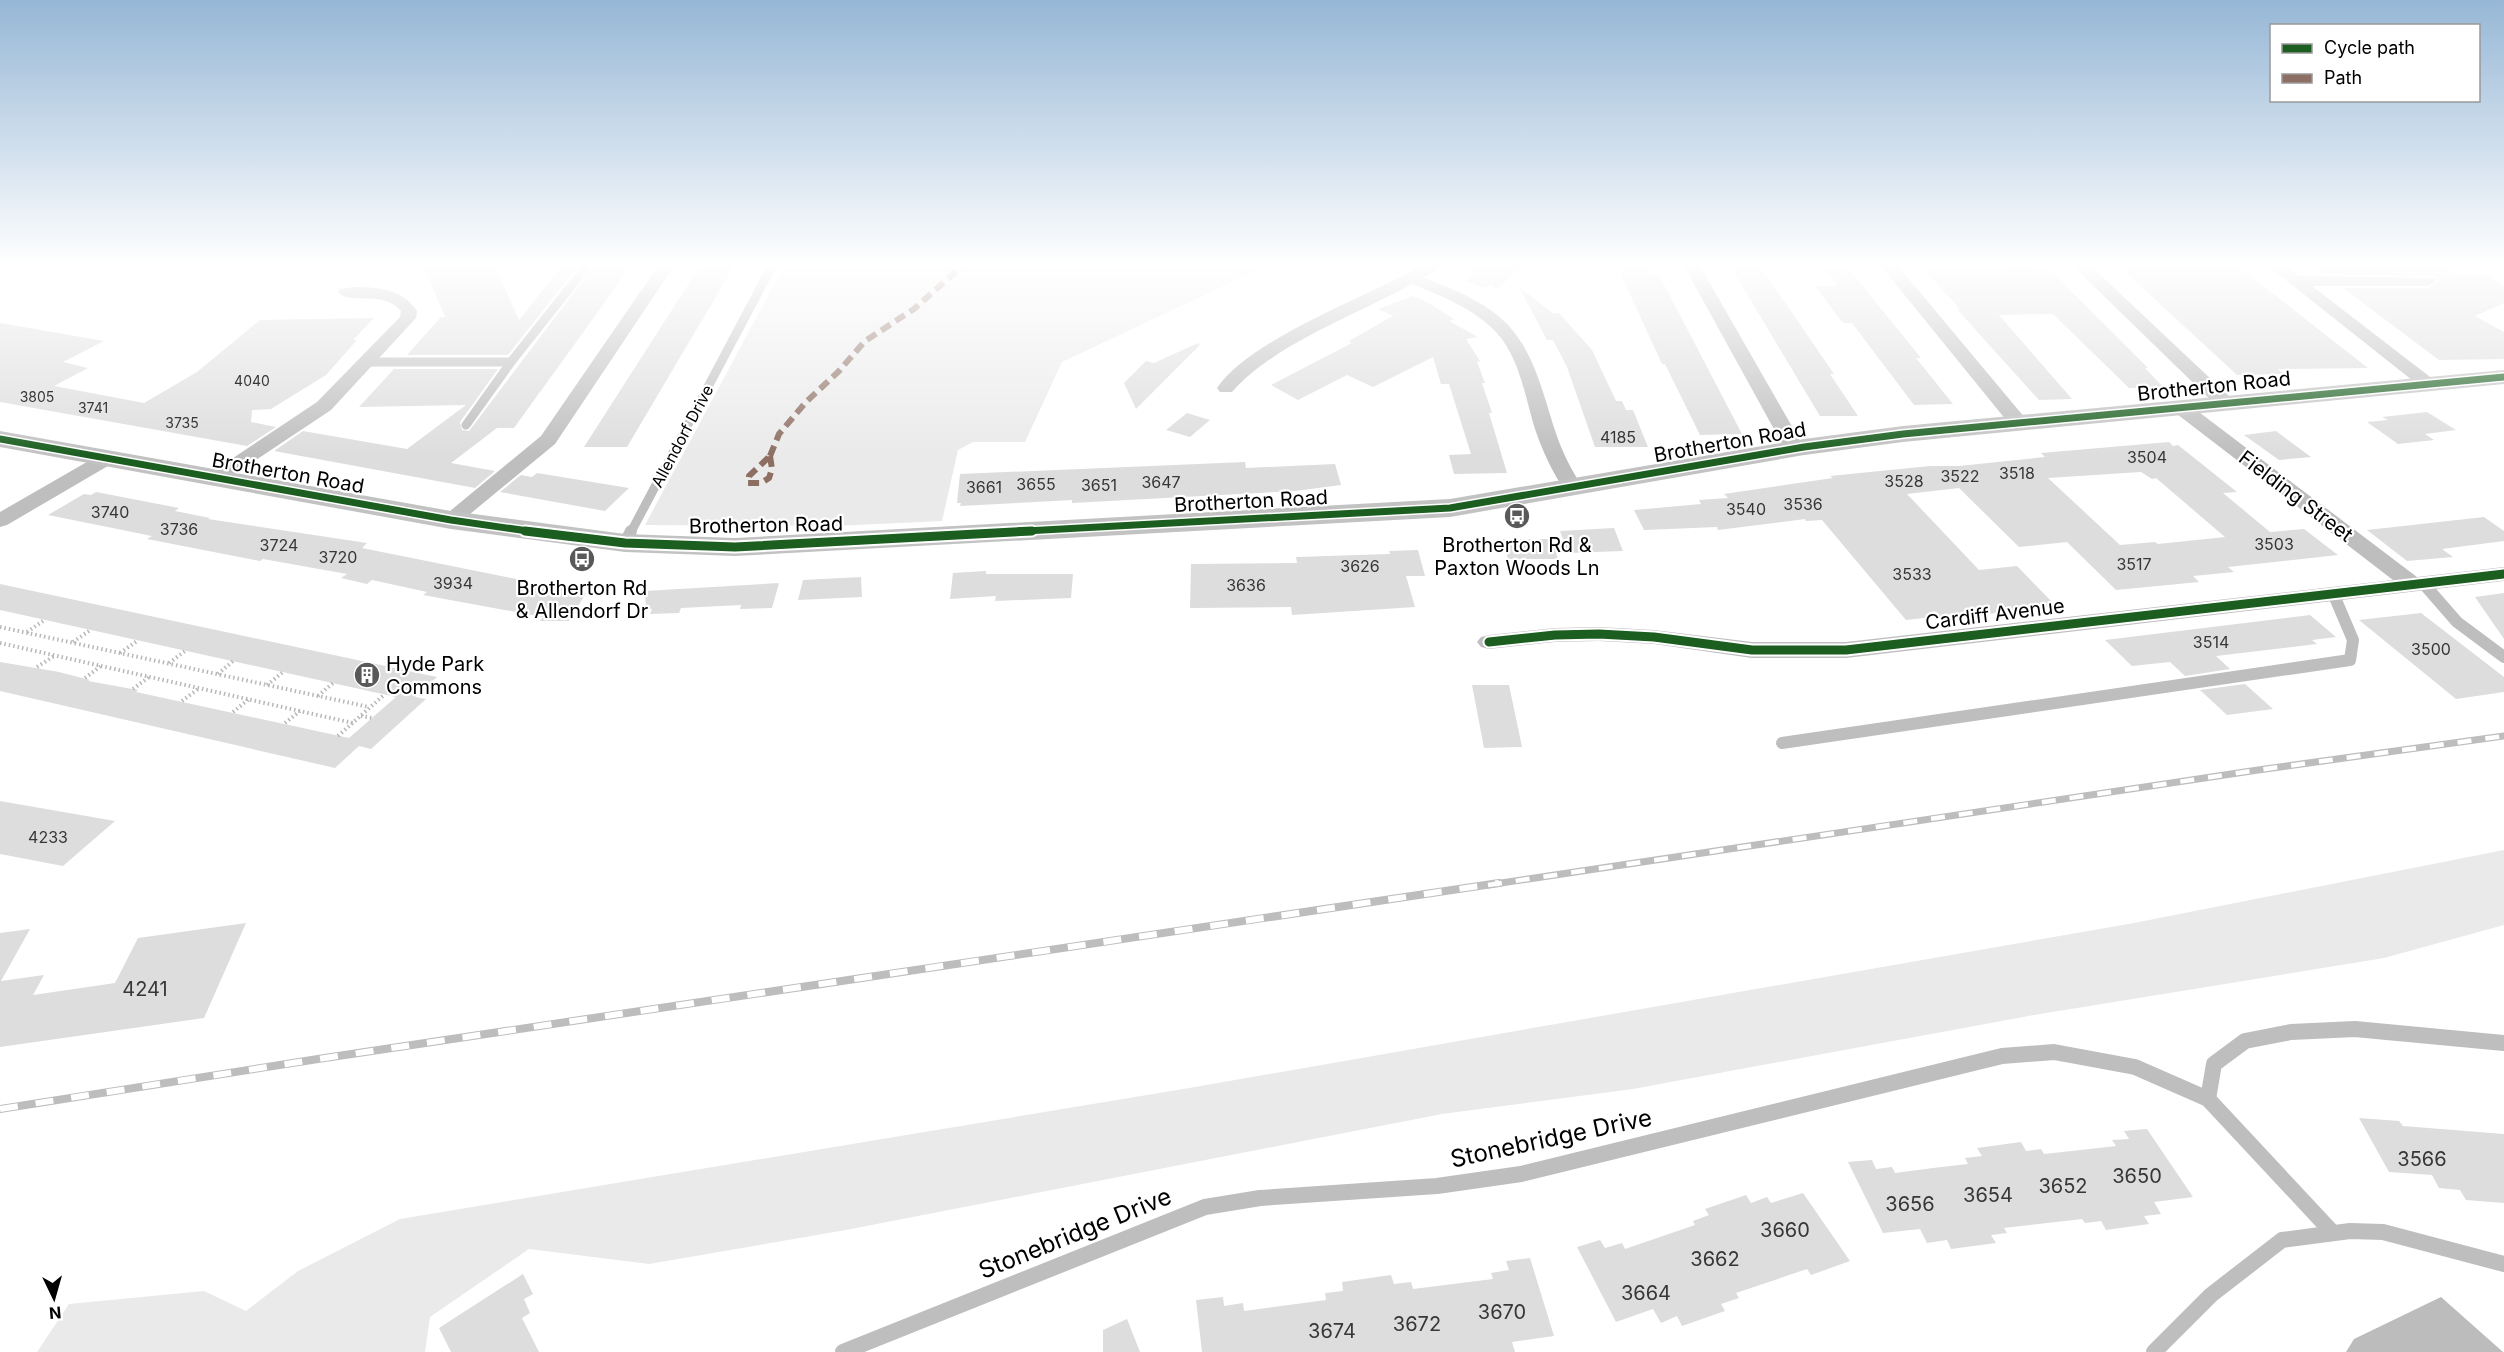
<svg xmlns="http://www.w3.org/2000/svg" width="2504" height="1352" viewBox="0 0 2504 1352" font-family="Inter,sans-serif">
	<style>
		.green { fill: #eaeaea }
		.water { fill: #bcbcbc }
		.building { fill: #ddd; fill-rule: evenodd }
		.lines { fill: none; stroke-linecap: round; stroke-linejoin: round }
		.path { stroke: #b8b8b8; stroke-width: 4; stroke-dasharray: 1.5 3; stroke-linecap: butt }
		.lane-far2 { stroke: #bebebe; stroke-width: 9 }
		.lane-far1 { stroke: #bebebe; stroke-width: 12 }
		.lane { stroke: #bebebe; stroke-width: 16 }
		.street { fill: #bebebe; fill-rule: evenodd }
		.secondary { fill: #c2c2c2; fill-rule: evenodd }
		.rail-far1-casing { stroke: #bdbdbd; stroke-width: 7 }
		.rail-casing { stroke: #bdbdbd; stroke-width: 8 }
		.rail-far1 { stroke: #fff; stroke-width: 4.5; stroke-dasharray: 14; stroke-linecap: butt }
		.rail { stroke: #fff; stroke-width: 6; stroke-dasharray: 18; stroke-linecap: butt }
		.quiet { stroke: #8d6e63; stroke-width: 6; stroke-dasharray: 11 6; stroke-linecap: butt }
		.cycleway-far1-casing { stroke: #fff; stroke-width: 10 }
		.cycleway-casing { stroke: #fff; stroke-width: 13 }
		.cycleway-far1 { stroke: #1b5e20; stroke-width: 7 }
		.cycleway { stroke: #1b5e20; stroke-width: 9 }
		.labels { text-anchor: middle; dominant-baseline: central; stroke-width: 4.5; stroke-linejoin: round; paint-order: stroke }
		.far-number-label { font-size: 14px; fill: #373737 }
		.far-street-label { font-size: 16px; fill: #000; stroke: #fff }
		.number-label { font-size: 16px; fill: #373737 }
		.street-label { font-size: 20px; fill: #000; stroke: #fff }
		.poi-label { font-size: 20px; fill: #000; stroke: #fff }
		.near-number-label { font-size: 20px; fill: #373737 }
		.near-street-label { font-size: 24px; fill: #000; stroke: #fff }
	</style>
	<rect width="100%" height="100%" fill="#fff"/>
	<g class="green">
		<polygon points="784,266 1266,266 1062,362 1025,442 973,442 958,450 942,521 835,526 645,525"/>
		<polygon points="2504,850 2504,925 2384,958 2034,1015 1633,1089 1442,1114 846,1230 649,1264 529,1249 430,1317 425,1352 37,1352 69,1304 204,1291 246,1311 298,1271 400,1219 1195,1087 2134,923"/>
	</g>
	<polygon class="water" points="2441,1297 2503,1352 2346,1352 2354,1339"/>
	<g class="building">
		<polygon points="424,266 495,266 519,320 562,266 578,266 508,355 407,355 441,317 445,317"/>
		<polygon points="594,266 631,266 514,428 497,428 451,463 495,471 475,488 274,451 303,431 407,449 466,405 359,407 394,369 498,369 460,422 462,430 469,431"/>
		<polygon points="700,266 734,266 627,447 584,447"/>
		<polygon points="1463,266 1523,266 1497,289 1491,285 1486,288 1465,281 1474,274"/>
		<polygon points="1617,266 1646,266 1651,276 1659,275 1742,434 1700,435 1665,364 1662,364"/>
		<polygon points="1730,266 1760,266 1834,374 1830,374 1858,416 1820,416"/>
		<polygon points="2012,266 2048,268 2148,368 2145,368 2164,388 2129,388 2053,314 1999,315 2072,399 2039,400 1981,336 1957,309 1960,309 1927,273 1932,273 1928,269 2014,268"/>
		<polygon points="2314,266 2452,266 2455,275 2488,275 2504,286 2504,303 2475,316 2504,332 2504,359 2439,360 2343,288 2428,288 2438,281 2434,276 2324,274"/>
		<polygon points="2120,267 2239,267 2368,368 2278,369 2284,374 2237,375"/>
		<polygon points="1825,269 1849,269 1921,358 1916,358 1953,404 1914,405 1852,323 1843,323 1815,286 1838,286"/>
		<polygon points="1519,287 1554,314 1559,313 1592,350 1616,401 1622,401 1626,410 1633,410 1648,447 1595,447 1567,367 1553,340 1547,340"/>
		<polygon points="1413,296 1429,303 1454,319 1449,321 1478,337 1466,339 1480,361 1477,362 1485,383 1482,383 1492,413 1489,413 1507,473 1454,474 1449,455 1471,454 1449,384 1441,384 1433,357 1373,387 1347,375 1298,400 1271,385 1352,343 1349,341 1393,316 1378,309"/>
		<polygon points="374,318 353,340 357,340 326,375 271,409 252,410 251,422 276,427 247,446 0,402 0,323 104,341 63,362 88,368 54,386 144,403 197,372 260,320"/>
		<polygon points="1198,343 1200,345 1136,409 1124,383 1146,361 1154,363"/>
		<polygon points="2427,412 2456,430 2425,434 2434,440 2398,444 2367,422 2388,420 2382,417"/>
		<polygon points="1187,413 1210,420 1190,437 1166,430"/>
		<polygon points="2276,431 2311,457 2279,460 2244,435"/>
		<path d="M2169,442L2173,446L2178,445L2237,492L2223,493L2270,532L2304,529L2338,555L2228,567L2234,572L2193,576L2199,582L2116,590L2067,542L2019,547L1959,488L1907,494L1979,570L2017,566L2056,606L1944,619L1942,616L1906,620L1822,520L1806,521L1805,519L1718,530L1717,527L1644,530L1634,510L1701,504L1699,500L1728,498L1724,494L1833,478L1830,476L1930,466H1959L2045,457L2041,453ZM2141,472L2152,479L2156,478L2225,537L2158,544L2155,542L2120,545L2048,478Z"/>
		<polygon points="1245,462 1246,468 1335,464 1341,485 1295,491 1072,503 1072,500 960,506 961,503 957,503 960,474"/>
		<polygon points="537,473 629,488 605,511 500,492 521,475 532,477"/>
		<polygon points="96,492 179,508 175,511 210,518 208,519 367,543 362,548 586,593 569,621 540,621 543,617 423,595 427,592 372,580 367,584 341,578 347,574 263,559 260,561 147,539 152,536 48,515 84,494 91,495"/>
		<polygon points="2484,517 2504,531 2504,541 2442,549 2453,557 2407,561 2367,530"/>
		<polygon points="1614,528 1623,551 1568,553 1560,531"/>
		<polygon points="1503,539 1552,539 1558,559 1508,559"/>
		<polygon points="1418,550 1425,576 1406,576 1415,607 1292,615 1291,607 1190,608 1191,564 1297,563 1296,557 1390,554 1389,551"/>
		<polygon points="986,571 986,574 1073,574 1071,598 995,601 996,596 950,599 953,573"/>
		<polygon points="861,577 862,597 798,600 803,580"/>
		<polygon points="779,583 772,608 740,609 741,605 681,608 679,613 650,614 652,609 646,609 645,591"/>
		<polygon points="0,584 437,677 415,697 426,699 371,749 359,746 335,768 0,691 0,662 59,672 90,680 88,681 138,690 136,692 349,738 396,697 0,610"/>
		<polygon points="2504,593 2504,639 2475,597"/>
		<polygon points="2421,613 2504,677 2504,692 2456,699 2359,620"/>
		<polygon points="2310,615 2336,637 2312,640 2317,644 2216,656 2230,669 2185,676 2170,662 2132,666 2105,640"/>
		<polygon points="2245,684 2273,709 2227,715 2200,690"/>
		<polygon points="1472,685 1509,685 1522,747 1484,748"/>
		<polygon points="0,801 115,821 63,866 0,854"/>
		<polygon points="246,923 204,1018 0,1047 0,933 30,929 1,981 44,975 33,995 115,983 138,938"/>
		<polygon points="2359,1118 2399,1121 2403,1126 2504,1134 2504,1203 2466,1200 2460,1190 2439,1188 2432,1175 2389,1172"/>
		<polygon points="2147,1129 2193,1197 2154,1202 2161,1214 2144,1216 2149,1224 2106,1230 2101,1221 2085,1223 2082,1219 2004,1228 2007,1233 1991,1235 1996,1243 1951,1249 1947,1240 1927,1243 1920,1229 1883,1233 1848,1162 1872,1160 1876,1169 1892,1167 1895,1173 1933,1168 1968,1164 1965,1158 1982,1156 1977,1148 2021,1142 2026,1151 2041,1149 2044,1154 2081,1150 2116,1146 2112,1140 2129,1139 2124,1131"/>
		<polygon points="1803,1193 1850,1261 1811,1275 1807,1269 1736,1293 1739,1298 1721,1304 1725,1311 1682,1326 1677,1316 1661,1323 1653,1309 1616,1322 1577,1247 1600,1240 1605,1248 1622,1243 1625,1249 1695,1225 1693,1221 1709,1215 1705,1209 1746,1195 1751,1203 1767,1197 1771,1203"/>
		<polygon points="1530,1258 1554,1336 1512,1342 1515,1352 1202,1352 1196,1300 1223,1297 1224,1306 1243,1303 1244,1311 1326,1300 1325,1293 1343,1291 1342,1282 1391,1275 1394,1284 1411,1282 1413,1289 1493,1279 1491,1273 1509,1270 1506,1261"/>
		<polygon points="523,1274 533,1294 524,1299 530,1313 522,1318 539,1352 451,1352 439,1328"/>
		<polygon points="1127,1319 1140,1352 1103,1352 1103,1330"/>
	</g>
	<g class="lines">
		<g class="path">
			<polyline points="0,627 369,707"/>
			<polyline points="27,632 43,621"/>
			<polyline points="73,642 89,631"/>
			<polyline points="0,643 353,723"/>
			<polyline points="120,653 137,641"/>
			<polyline points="169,663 185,651"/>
			<polyline points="37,667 54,656"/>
			<polyline points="218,674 233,661"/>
			<polyline points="85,678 101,666"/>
			<polyline points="267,685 283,672"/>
			<polyline points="133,689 149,677"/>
			<polyline points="318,696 333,683"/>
			<polyline points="182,701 198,689"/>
			<polyline points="233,712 249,699"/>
			<polyline points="361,716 372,718"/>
			<polyline points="285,723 300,711"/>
			<polyline points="338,736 385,694"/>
		</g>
		<g class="lane-far2">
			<polyline points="368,362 511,362"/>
			<polyline points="466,425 511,362 587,266"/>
			<polyline points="631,532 772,266"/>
		</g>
		<g class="lane-far1">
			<polyline points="625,543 631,531"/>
			<polyline points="2423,583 2457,622 2504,657"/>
			<polyline points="1782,743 2350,660 2353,640 2333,593"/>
		</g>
		<g class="lane">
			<polyline points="2208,1099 2214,1064 2245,1041 2291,1032 2355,1029 2504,1043"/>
			<polyline points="843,1352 1205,1207 1260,1198 1437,1186 1521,1174 2002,1056 2054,1052 2135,1067 2208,1099 2333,1233"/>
			<polyline points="2154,1352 2211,1295 2282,1240 2350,1231 2383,1232 2504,1264"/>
		</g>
		<g class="street">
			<polygon points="658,266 674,266 555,444 458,524 451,526 444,524 441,520 444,516 541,436"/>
			<path d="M1421,266H1441L1424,278C1454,289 1486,302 1508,325C1537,356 1544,400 1558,439C1564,456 1573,472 1583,488L1580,492H1566C1552,472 1542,450 1534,426C1525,395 1519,357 1496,332C1474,309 1442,296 1412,284C1356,315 1274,344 1232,392H1220L1217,388C1250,339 1367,297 1421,266Z"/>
			<polygon points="1684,266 1700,266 1805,449 1802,453 1788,453 1785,449"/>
			<polygon points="1881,266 1898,266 2025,418 2027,422 2025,426 2011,426"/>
			<polygon points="2073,266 2091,266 2231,398 2233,402 2231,406 2217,406"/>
			<polygon points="2268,266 2286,266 2299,276 2434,278 2436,281 2428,286 2312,286 2434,380 2437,384 2434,388 2422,388"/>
			<path d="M354,287C379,287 402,289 417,311L416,318L331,410L223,482H209L206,478L209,474L317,402L400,317L401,311C383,289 350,306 338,292L340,289Z"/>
			<polygon points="2180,401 2187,403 2417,577 2504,567 2504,581 1846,658 1752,658 1654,644 1599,641 1555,642 1489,649 1481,647 1477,642 1481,637 1489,635 1555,628 1599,627 1654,630 1752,642 1846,642 2393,580 2173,411 2171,407 2173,403"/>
			<polygon points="106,453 113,455 116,459 113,463 7,525 0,527 0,512 99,455"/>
		</g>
		<polygon class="secondary" points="2504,370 2504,384 1903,442 1804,455 1450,517 735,556 625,552 451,529 0,447 0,431 451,511 625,534 735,538 1450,499 1804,439 1903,426"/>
		<g class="rail-far1-casing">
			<polyline id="rail-far1" points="1488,885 2258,770 2504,736"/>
		</g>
		<g class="rail-casing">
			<polyline id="rail" points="0,1109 318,1059 1499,883"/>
		</g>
		<use href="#rail-far1" class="rail-far1"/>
		<use href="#rail" class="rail"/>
		<g class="quiet">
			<polygon points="770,456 772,469 769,478 761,483 748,483 749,476"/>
			<polyline points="770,456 779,434 806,402 839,371 865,341 914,309 962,266"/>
		</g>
		<g class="cycleway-far1-casing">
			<g id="cycleway-far1">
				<polyline points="0,439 451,520 535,532"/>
				<polyline points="1005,532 1450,508 1804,447 1903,434 2504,377"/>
			</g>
		</g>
		<g class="cycleway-casing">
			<g id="cycleway">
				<polyline points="525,531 625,543 735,547 1032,531"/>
				<polyline points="1489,642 1555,635 1599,634 1654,637 1752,650 1846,650 2504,574"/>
			</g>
		</g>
		<use href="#cycleway-far1" class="cycleway-far1"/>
		<use href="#cycleway" class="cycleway"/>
	</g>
	<linearGradient id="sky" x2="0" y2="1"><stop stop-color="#96b7d6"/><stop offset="0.58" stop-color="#fff"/><stop offset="1" stop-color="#fff" stop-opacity="0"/></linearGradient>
	<rect width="2504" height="456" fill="url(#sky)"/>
	<defs>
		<g id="bus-disc" transform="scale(1.35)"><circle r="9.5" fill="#595959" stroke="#fff"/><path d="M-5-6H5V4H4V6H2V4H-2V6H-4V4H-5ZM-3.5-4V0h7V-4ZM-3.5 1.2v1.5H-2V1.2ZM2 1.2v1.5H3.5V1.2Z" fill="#fff"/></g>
		<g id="building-disc" transform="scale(1.35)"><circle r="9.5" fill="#595959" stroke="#fff"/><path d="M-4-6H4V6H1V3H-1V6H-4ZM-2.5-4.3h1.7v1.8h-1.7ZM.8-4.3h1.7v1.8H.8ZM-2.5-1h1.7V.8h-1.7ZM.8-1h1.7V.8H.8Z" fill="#fff"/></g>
	</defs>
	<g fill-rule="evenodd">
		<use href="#bus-disc" x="1517" y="516"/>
		<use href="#bus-disc" x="582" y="559"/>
		<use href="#building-disc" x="367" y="675"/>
	</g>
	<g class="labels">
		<g class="far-number-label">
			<text x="252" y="380">4040</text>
			<text x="37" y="396">3805</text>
			<text x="93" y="407">3741</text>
			<text x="182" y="422">3735</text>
		</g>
		<g class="far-street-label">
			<text transform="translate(682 436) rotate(-62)">Allendorf Drive</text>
		</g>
		<g class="number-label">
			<text x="1618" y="437">4185</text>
			<text x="2147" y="457">3504</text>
			<text x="2017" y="473">3518</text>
			<text x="1960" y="476">3522</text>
			<text x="1904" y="481">3528</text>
			<text x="1161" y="482">3647</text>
			<text x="1036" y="484">3655</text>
			<text x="1099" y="485">3651</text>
			<text x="984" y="487">3661</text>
			<text x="1803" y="504">3536</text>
			<text x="1746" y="509">3540</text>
			<text x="110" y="512">3740</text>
			<text x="179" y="529">3736</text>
			<text x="2274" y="544">3503</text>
			<text x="279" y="545">3724</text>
			<text x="338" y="557">3720</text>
			<text x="2134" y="564">3517</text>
			<text x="1360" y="566">3626</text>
			<text x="1912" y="574">3533</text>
			<text x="453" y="583">3934</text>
			<text x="1246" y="585">3636</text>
			<text x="2211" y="642">3514</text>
			<text x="2431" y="649">3500</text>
			<text x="48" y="837">4233</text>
		</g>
		<g class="street-label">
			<text transform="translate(2214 386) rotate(-6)">Brotherton Road</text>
			<text transform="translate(1730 442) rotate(-10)">Brotherton Road</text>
			<text transform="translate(288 473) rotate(10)">Brotherton Road</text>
			<text transform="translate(2296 496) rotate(37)">Fielding Street</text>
			<text transform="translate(1251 501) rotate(-3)">Brotherton Road</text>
			<text transform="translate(766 525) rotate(-1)">Brotherton Road</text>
			<text transform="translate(1995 614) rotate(-7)">Cardiff Avenue</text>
		</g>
		<g class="poi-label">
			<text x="1517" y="545">Brotherton Rd &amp;<tspan x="1517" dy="23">Paxton Woods Ln</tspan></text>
			<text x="582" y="588">Brotherton Rd<tspan x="582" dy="23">&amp; Allendorf Dr</tspan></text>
			<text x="386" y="664" text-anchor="start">Hyde Park<tspan x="386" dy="23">Commons</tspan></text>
		</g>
		<g class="near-number-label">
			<text x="145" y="989">4241</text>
			<text x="2422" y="1159">3566</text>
			<text x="2137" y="1176">3650</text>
			<text x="2063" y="1186">3652</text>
			<text x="1988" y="1195">3654</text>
			<text x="1910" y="1204">3656</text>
			<text x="1785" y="1230">3660</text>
			<text x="1715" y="1259">3662</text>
			<text x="1646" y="1293">3664</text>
			<text x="1502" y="1312">3670</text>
			<text x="1417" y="1324">3672</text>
			<text x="1332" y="1331">3674</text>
		</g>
		<g class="near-street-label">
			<text transform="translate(1551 1138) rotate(-12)">Stonebridge Drive</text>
			<text transform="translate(1075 1233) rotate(-22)">Stonebridge Drive</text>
		</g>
	</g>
	<rect x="2270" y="24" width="210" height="78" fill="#ffffff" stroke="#999999" stroke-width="1.5"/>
	<rect x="2282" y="44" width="30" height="9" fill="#1b5e20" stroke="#999999" stroke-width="1.5"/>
	<text x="2324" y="54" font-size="18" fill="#000000">Cycle path</text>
	<rect x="2282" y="74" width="30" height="9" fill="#8d6e63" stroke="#999999" stroke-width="1.5"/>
	<text x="2324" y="84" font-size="18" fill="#000000">Path</text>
	<g transform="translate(54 1298) rotate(175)" stroke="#ffffff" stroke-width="4.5" paint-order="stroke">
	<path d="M0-4.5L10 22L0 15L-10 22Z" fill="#000000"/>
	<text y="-9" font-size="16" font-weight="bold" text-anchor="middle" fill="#000000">N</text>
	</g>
</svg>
